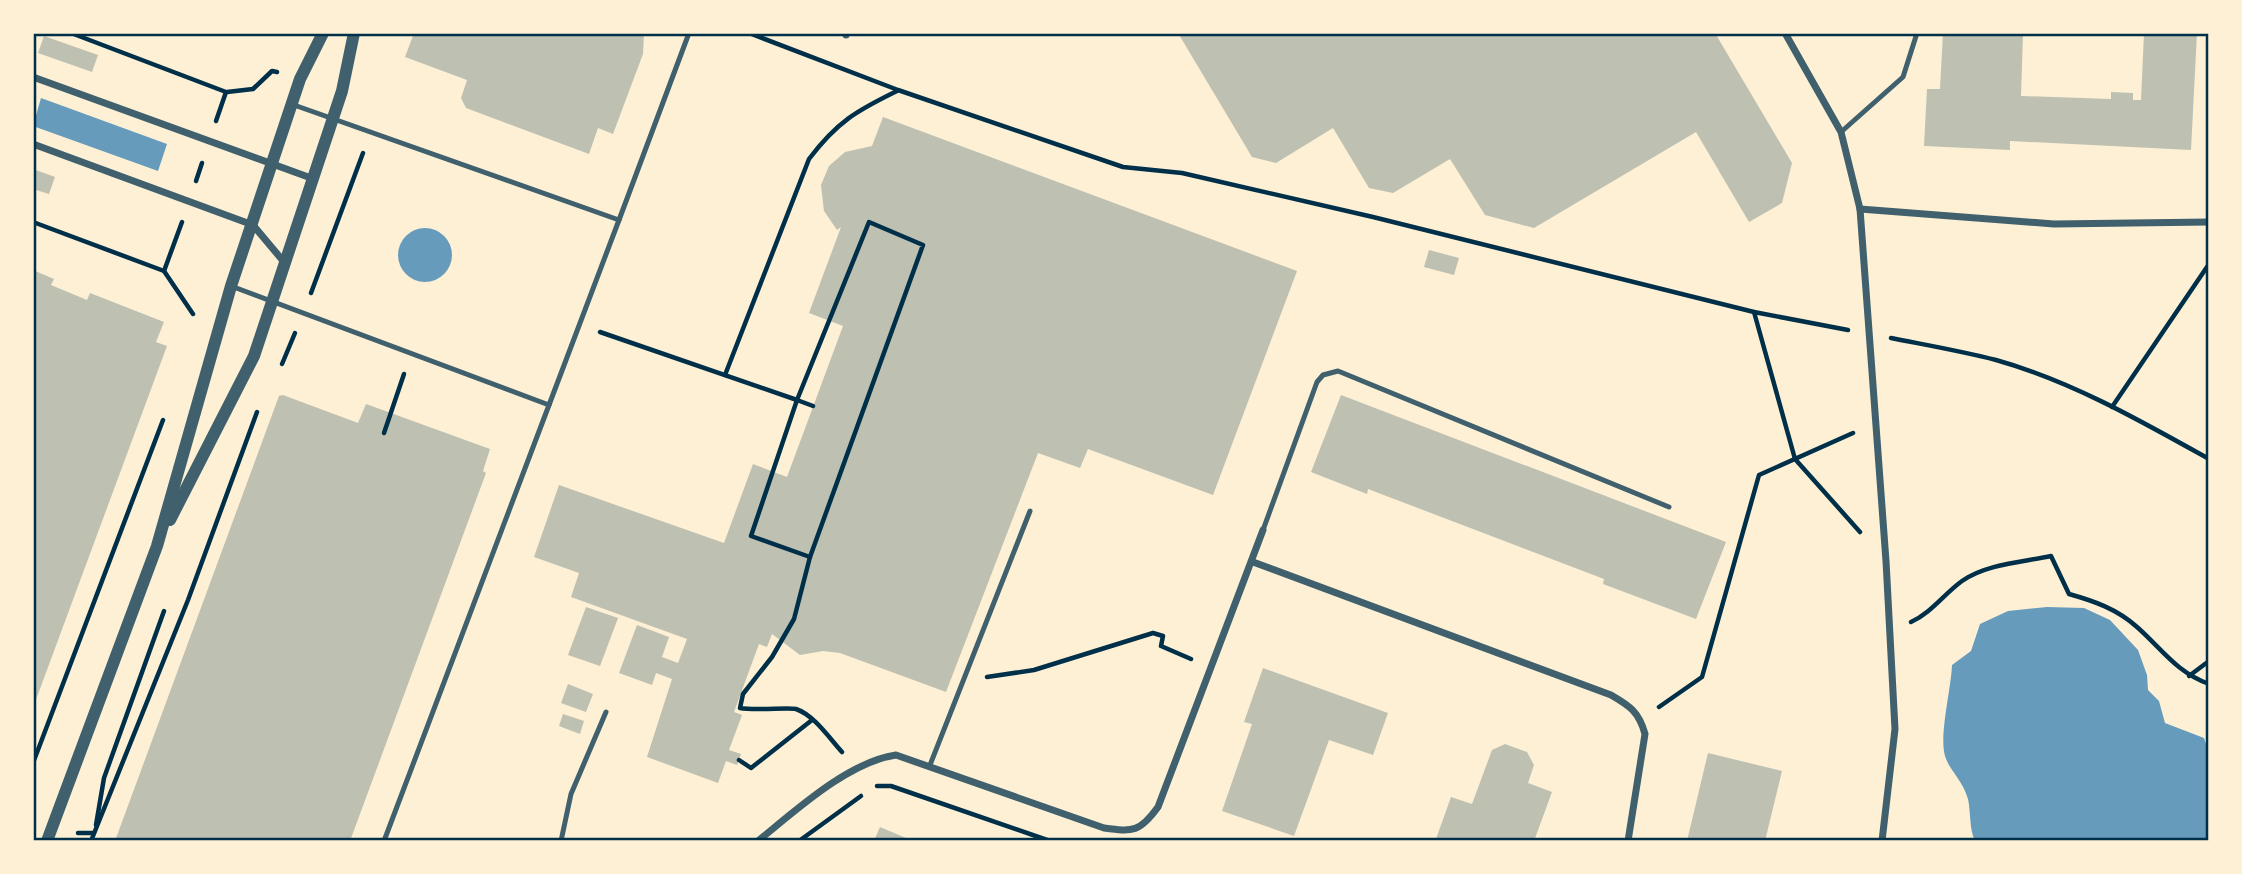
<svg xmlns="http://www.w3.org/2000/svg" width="2242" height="874" viewBox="0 0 2242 874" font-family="Rubik,sans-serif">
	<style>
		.water { fill: #669bbc }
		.building { fill: #bec0b2 }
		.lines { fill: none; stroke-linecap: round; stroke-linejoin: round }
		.path { stroke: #003049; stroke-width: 4.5 }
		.service { stroke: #3f606c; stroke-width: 5 }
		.minor { stroke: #3f606c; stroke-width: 7 }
		.tertiary { stroke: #3f606c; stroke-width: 12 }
		.neatline { fill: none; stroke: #003049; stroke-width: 2.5 }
	</style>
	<rect width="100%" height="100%" fill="#fdf0d5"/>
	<g class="water">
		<polygon points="41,98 167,144 158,171 33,126"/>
		<circle cx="425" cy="255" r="27"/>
		<path d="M2047,607L2084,608L2110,620L2138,650L2147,675L2148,690L2159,701L2165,723L2204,738L2209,753V841H1975C1969,828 1971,813 1968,799C1962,779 1949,770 1945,756C1939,735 1951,690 1952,665L1971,651L1980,624L2008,611Z"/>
	</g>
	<g class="building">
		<polygon points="414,33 644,33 643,54 613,134 598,128 589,154 466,108 461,98 467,80 405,57"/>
		<polygon points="1178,33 1715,33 1792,163 1782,203 1749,222 1696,132 1534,228 1485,215 1450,159 1393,193 1369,188 1333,128 1276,163 1252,157"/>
		<polygon points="1943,33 2023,33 2021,96 2111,99 2111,92 2133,93 2133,100 2141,100 2144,33 2197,33 2191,150 2010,141 2010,150 1924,146 1927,89 1940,89"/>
		<polygon points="44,36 98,55 92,72 38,53"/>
		<polygon points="883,117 1297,271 1213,495 1088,449 1080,468 1038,453 946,692 840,653 823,651 800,655 772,634 767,647 759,644 734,712 742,715 729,750 741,754 739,760 737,765 726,761 718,783 647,757 672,679 656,673 652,685 619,673 637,625 669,637 662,657 678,663 687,639 571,597 579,573 534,557 559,485 724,543 753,464 787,477 843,326 809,313 841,227 837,230 824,211 821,185 829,166 845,152 872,146"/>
		<polygon points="33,169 55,177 49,194 33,189"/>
		<polygon points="1429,250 1459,258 1454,275 1424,267"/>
		<polygon points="33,270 54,279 51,285 87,300 90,293 164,322 156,342 167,346 34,705"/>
		<polygon points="283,395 358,423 366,404 490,449 483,471 486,473 350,841 115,841 279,396"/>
		<polygon points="1341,395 1726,542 1696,619 1603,584 1604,579 1368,489 1367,494 1311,472"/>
		<polygon points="586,607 618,618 600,666 568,655"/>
		<polygon points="1263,668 1388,713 1373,755 1329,740 1294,836 1222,811 1252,724 1244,722"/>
		<polygon points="568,684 593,694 586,712 561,703"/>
		<polygon points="563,714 584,721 580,734 559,726"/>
		<polygon points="1505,744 1527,752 1534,765 1528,783 1552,792 1534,841 1436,839 1451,797 1472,804 1492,750"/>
		<polygon points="1708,753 1782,771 1765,841 1687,841"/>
		<polygon points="880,827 913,841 874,841"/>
	</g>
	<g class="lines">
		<g class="path">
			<polyline points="71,33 226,92 216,121"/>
			<polyline points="749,33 898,90 1123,167 1182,173 1373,217 1754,312 1848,330"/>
			<polyline points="227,92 253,89 272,71 277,72"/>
			<polyline points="196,181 202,163"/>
			<polyline points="33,222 164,271 193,314"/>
			<polyline points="164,271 182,222"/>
			<polyline points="311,293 363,153"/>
			<polyline points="1754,312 1795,459 1860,532"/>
			<path d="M600,332L797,400L869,222L923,245L810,557L794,619L772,657L743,694L740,708C755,711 788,707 796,709C814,715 830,739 842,752"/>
			<path d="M1891,338C1926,345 1961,351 1996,360C2071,381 2141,421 2209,459"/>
			<polyline points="282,364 295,333"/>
			<path d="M725,375L809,159C837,122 856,111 897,91"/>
			<polyline points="2112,407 2209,264"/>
			<polyline points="384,433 404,374"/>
			<polyline points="810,557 751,536 797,400 813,406"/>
			<path d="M1911,622C1931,613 1944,594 1962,581C1986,564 2023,562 2051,556L2069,594C2094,601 2117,609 2137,627C2162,649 2176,672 2209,684"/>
			<polyline points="2189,676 2209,661"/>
			<polyline points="987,677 1034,670 1153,633 1163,636 1161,646 1191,659"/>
			<polyline points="1659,707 1702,677 1759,475 1853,433"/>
			<polyline points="739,760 751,768 812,720"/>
			<polyline points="33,763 163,420"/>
			<polyline points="877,786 891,786 1050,841"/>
			<polyline points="96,825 104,778 164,611"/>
			<polyline points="78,833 94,833"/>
			<polyline points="91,841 188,600 257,412"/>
			<polyline points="799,841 861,796"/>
		</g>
		<g class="service">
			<polyline points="1841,132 1903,77 1917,33"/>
			<polyline points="619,220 689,33"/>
			<polyline points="231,286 549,405 619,220 294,105"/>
			<polyline points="1263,530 1317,382 1323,375 1338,371 1669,507"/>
			<polyline points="930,765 1030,511"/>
			<polyline points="384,841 549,405"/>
			<polyline points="561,841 571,794 606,712"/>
		</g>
		<g class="minor">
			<polyline points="1785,33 1841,132 1860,209 1886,561 1895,729 1882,841"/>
			<polyline points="846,35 846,33"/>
			<polyline points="33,77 311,178"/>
			<polyline points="33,144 253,225 284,262"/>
			<polyline points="1860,209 2054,224 2209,222"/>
			<path d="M1253,562L1611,695C1630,706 1639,712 1645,734L1628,841"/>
			<path d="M758,841C795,811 848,762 896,755L1104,828C1133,832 1140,832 1158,807L1263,530"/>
		</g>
		<g class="tertiary">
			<polyline points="170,520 254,356 342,91 354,33"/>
			<polyline points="47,841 157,546 231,286 300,79 323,33"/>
		</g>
	</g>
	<rect width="2242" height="874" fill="none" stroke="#fdf0d5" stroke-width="70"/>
	<rect x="35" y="35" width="2172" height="804" class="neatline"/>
</svg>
